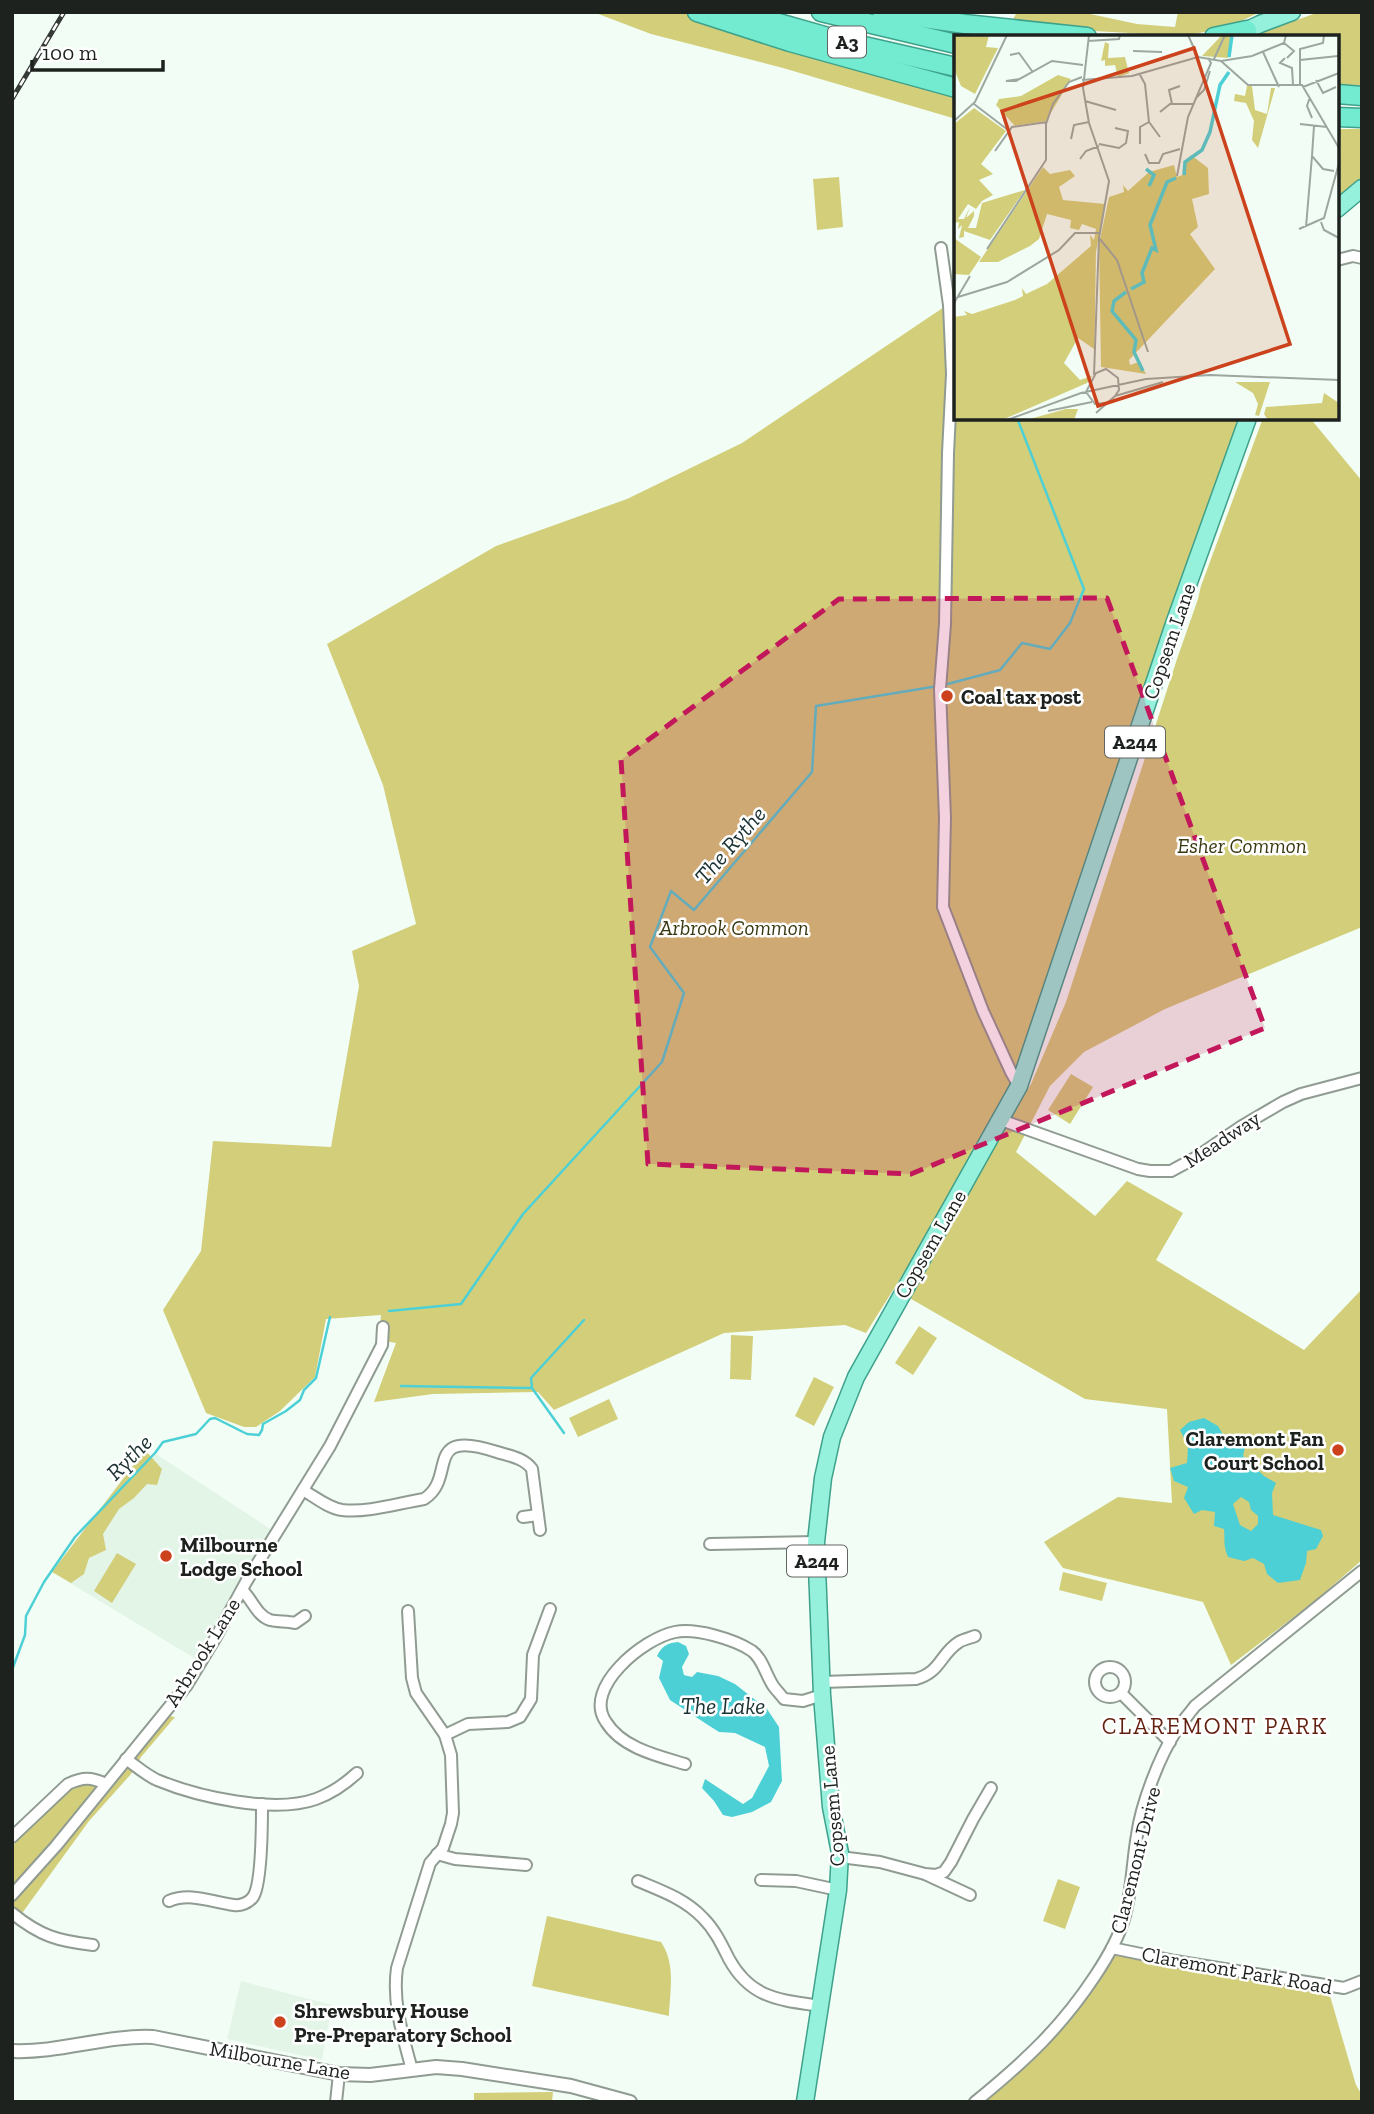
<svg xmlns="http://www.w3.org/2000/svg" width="1374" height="2114" viewBox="0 0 1374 2114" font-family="'Zilla Slab',serif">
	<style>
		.built { fill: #e3f5e7 }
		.green { fill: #d3ce7a }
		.water { fill: #4dd0d5; fill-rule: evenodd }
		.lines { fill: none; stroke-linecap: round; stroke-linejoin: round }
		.stream { stroke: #4dd0d5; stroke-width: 2.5 }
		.minor-casing { stroke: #909b92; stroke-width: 14 }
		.tertiary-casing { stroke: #909b92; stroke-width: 16 }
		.primary-casing { stroke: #3ea18b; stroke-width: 19 }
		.trunk-casing { stroke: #3ea18b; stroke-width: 21 }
		.minor { stroke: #fff; stroke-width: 10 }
		.tertiary { stroke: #fff; stroke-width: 12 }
		.primary { stroke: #95f0dc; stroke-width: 16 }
		.trunk { stroke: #72ebd0; stroke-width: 18 }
		.rail-casing { stroke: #363a37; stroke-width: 5 }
		.rail { stroke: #fff; stroke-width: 2.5; stroke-dasharray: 8; stroke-linecap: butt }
		.marked { fill: #c2185b; fill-opacity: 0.2; stroke: #c2185b; stroke-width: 5; stroke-dasharray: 14 9; stroke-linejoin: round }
		.poi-dot { fill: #cb421c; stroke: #fff; stroke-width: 2.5 }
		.labels { text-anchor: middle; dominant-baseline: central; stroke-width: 5; stroke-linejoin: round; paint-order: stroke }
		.shield { fill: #fff; stroke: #626462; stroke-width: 2 }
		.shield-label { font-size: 19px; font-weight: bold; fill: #1e221f }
		.street-label { font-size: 21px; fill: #1e221f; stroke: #fff }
		.poi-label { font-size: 21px; font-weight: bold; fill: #1e221f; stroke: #fff; text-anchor: start }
		.park-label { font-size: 21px; font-style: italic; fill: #3a3811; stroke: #fff }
		.water-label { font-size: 23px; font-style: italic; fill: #1a3132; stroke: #fff }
		.neighbourhood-label { font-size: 23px; letter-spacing: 2px; fill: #621f0e; stroke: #fff }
		.inset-river { fill: none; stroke: #4dd0d5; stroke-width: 3.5 }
		.inset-road { fill: none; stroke: #9da69f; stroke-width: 2 }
		.view { fill: #cb421c; fill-opacity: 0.15; stroke: #cb421c; stroke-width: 3.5 }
		.inset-edge { fill: none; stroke: #1e221f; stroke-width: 3.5 }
	</style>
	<rect width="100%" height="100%" fill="#f2fef5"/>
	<g class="built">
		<polygon points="156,1454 272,1530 194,1658 60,1577"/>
		<polygon points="241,1981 332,2005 322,2060 227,2039"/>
	</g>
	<g class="green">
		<polygon points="593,12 681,12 750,35 956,93 956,119 783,68 651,34"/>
		<polygon points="1017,12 1081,12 1137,24 1175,27 1178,12 1260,12 1237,23 1204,32 1184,36 1094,31 1011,23"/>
		<polygon points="1319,12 1362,12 1362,86 1337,85 1337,37 1250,37"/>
		<polygon points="1337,129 1362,129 1362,178 1337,202"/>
		<polygon points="839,177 843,227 817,230 813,179"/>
		<polygon points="956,299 956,418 1243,418 1028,1048 982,1149 866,1333 845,1325 724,1333 554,1410 538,1392 433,1394 374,1402 396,1343 379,1340 381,1315 326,1319 315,1377 280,1411 256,1427 244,1427 206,1413 163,1310 201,1251 213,1141 331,1147 359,986 352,951 416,924 383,785 327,644 496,546 627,499 742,443"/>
		<polygon points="1263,418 1310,418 1362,481 1362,927 1165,1009 1084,1052 1050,1086 1016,1152 1095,1216 1127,1181 1183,1213 1156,1260 1304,1350 1362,1289 1362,1560 1316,1600 1231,1665 1203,1602 1063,1568 1044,1542 1118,1497 1172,1503 1167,1409 1085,1399 906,1296 995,1140 1031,1084 1066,1002 1177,659 1198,599 1201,586"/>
		<polygon points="1071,1074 1093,1087 1070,1124 1048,1110"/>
		<polygon points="919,1326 937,1338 913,1375 895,1363"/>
		<polygon points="731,1335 753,1336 751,1380 730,1379"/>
		<polygon points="814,1377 834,1387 814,1426 795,1416"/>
		<polygon points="609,1399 618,1419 578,1437 569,1418"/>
		<polygon points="145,1450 162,1469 157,1485 147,1484 134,1498 119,1509 103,1534 106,1550 89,1558 84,1574 71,1583 52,1572"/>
		<polygon points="117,1553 136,1564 112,1603 94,1591"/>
		<polygon points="1063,1572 1107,1583 1102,1601 1059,1590"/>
		<polygon points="169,1716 175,1717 141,1757 131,1774 89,1821 12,1927 12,1847 20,1837 71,1788 81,1782 107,1790"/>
		<polygon points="1058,1879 1080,1887 1065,1929 1043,1921"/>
		<path d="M547,1916L661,1942C676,1964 670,1991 669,2016L532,1986Z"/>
		<polygon points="1113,1955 1328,1989 1356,2085 1362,2095 1362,2102 981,2102 1036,2056 1070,2021"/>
		<polygon points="553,2092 552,2102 474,2102 474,2093"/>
	</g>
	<g class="water">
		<path d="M1204,1418L1218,1426L1224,1436L1245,1447L1243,1456L1264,1476L1276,1483L1272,1493L1273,1515L1321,1530L1323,1536L1316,1549L1307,1551L1306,1563L1300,1580L1278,1583L1267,1574L1264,1564L1253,1558L1244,1561L1228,1557C1223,1546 1225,1540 1224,1529L1214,1526L1215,1512L1202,1510L1194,1514L1184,1498L1188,1487L1174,1481L1170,1468L1187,1463L1188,1446L1180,1430L1189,1422ZM1241,1497L1249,1502L1251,1510L1258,1516V1524L1251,1531L1240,1525L1233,1504Z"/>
		<path d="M678,1642L686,1646L689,1654L682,1667L684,1675L692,1677L697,1672L718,1676L735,1684L767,1709L779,1727L782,1781L771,1802L752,1812L732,1817L723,1815L714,1801L702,1788L705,1779L743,1804L752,1798L769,1766L765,1747L735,1733L719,1732L708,1725L670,1700L659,1678L663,1661L657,1656C662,1646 667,1643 678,1642Z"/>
	</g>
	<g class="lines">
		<g class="stream">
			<polyline points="944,685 1000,670 1022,643 1050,649 1070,623 1084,589 1017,418"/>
			<polyline points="389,1311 461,1304 523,1214 662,1062 684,993 650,947 671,891 694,910 812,772 816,706 938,686"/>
			<polyline points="401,1386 531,1388"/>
			<polyline points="564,1433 532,1388 531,1378 584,1320"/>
			<polyline points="12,1670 25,1635 26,1616 44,1582 75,1537 155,1453 163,1442 196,1434 210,1419 215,1418 247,1434 259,1435 262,1430 263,1424 286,1411 300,1400 304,1390 316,1378 330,1317"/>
		</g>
		<g class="minor-casing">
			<g id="minor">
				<polyline points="941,248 949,305 952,374 948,453 945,624 940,689 945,818 943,907 983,1011 1011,1072 1019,1086"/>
				<polyline points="1337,260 1353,256 1362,258"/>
				<polyline points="1001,1120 1138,1169 1150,1171 1171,1171 1195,1158 1242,1126 1283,1102 1301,1094 1362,1078"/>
				<path d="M303,1490C315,1497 328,1508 342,1510C368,1513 399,1503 424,1499C458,1478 421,1427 497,1452C510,1456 524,1458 532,1469L540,1530"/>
				<polyline points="523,1517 538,1515"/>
				<polyline points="710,1544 816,1542"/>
				<path d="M242,1590C252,1599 257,1616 270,1620C278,1622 287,1621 295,1623L305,1616"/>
				<polyline points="408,1611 412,1678 416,1693 445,1735 468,1724 508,1722 520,1717 531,1699 533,1655 550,1609"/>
				<circle cx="1110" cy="1682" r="15"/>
				<path d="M822,1682L916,1679C941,1672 940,1654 959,1642C964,1639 970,1638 975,1636"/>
				<polyline points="1121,1693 1170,1742"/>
				<path d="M126,1759C136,1766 146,1775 157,1780C198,1797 274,1814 316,1799C332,1793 344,1785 357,1773"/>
				<path d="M685,1764C658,1756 622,1748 606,1722C582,1688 644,1638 675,1632C696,1628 734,1639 752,1651C763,1659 766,1676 774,1687C777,1691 781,1695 784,1699L803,1701L822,1695"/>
				<path d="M12,1837L68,1784C83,1777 91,1777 106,1784"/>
				<polyline points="437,1854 455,1859 526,1865"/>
				<polyline points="840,1857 880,1862 925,1874 936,1875 944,1872 951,1862 973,1819 991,1788"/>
				<polyline points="927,1875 970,1895"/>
				<polyline points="761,1880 796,1881 838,1890"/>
				<path d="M638,1881C662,1891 685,1899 703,1918C715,1930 722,1945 729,1959C751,1999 780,2000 821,2006"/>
				<polyline points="12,1895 56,1846 187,1685 216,1637 246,1582 330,1446 382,1345 383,1327"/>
				<path d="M169,1901C191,1892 211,1902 234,1905C240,1906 249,1903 253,1897C262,1884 262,1822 262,1804"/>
				<path d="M12,1913C40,1936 58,1941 93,1945"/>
				<polyline points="1112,1948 1175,1961 1344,1988 1362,1981"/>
				<path d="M412,2070C403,2036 392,2003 397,1968L430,1863L443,1848L451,1824L453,1813L451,1755L445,1735"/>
				<polyline points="336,2102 339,2074"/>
				<path d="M975,2102C1024,2062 1060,2029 1095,1976C1107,1958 1118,1940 1124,1919C1132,1892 1132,1863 1137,1835C1141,1805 1159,1757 1176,1731C1181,1723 1189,1714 1195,1706L1362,1571"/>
			</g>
		</g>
		<g class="tertiary-casing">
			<path id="tertiary" d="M12,2051C60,2053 106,2035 153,2037L339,2074L370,2075L436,2067L462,2069L571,2086L630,2102"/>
		</g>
		<g class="primary-casing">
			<g id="primary">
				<polyline points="1237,35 1260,24 1292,12"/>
				<polyline points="1337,209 1362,188"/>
				<polyline points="805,2102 838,1890 840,1853 831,1807 822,1695 816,1542 823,1478 832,1437 856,1377 1019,1086 1175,621 1248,418"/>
			</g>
		</g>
		<g class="trunk-casing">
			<g id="trunk">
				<polyline points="697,12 790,42 956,88"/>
				<polyline points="740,12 842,41 956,67"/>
				<polyline points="821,12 956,44"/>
				<polyline points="882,12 965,24 1087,37"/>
				<polyline points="1214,37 1247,30"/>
				<polyline points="1337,94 1362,96"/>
				<polyline points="1337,117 1362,118"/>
			</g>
		</g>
		<use href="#minor" class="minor"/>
		<use href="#tertiary" class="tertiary"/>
		<use href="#primary" class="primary"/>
		<use href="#trunk" class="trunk"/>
		<g class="rail-casing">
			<polyline id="rail" points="12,99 64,12"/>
		</g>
		<use href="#rail" class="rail"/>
	</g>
	<path class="marked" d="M1107,598L1265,1028L911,1174L648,1164L621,760L839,599Z"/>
	<g class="poi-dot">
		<circle cx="947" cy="696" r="7"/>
		<circle cx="1338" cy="1450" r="7"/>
		<circle cx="166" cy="1556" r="7"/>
		<circle cx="280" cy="2022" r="7"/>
	</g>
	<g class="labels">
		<g class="shield">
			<rect x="828" y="26.5" width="38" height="31" rx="5"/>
			<rect x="1105" y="726.5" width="60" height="31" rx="5"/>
			<rect x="787" y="1545.5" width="60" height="31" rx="5"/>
		</g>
		<g class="shield-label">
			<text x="847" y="42">A3</text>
			<text x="1135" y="742">A244</text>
			<text x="817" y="1561">A244</text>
		</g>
		<g class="street-label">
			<text transform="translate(1169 641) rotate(-71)">Copsem Lane</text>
			<text transform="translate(1222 1139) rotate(-33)">Meadway</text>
			<text transform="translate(930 1244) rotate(-60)">Copsem Lane</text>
			<text transform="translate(202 1652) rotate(-58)">Arbrook Lane</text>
			<text transform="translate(832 1806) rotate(-95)">Copsem Lane</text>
			<text transform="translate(1135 1860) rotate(-76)">Claremont Drive</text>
			<text transform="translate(1237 1970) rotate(10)">Claremont Park Road</text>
			<text transform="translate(280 2060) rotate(10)">Milbourne Lane</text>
		</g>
		<g class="poi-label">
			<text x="961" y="696">Coal tax post</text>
			<text x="1324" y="1438" text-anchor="end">Claremont Fan<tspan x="1324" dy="24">Court School</tspan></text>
			<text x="180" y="1544">Milbourne<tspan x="180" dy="24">Lodge School</tspan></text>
			<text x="294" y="2010">Shrewsbury House<tspan x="294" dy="24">Pre-Preparatory School</tspan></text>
		</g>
		<g class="park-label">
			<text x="1242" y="845">Esher Common</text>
			<text x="734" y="927">Arbrook Common</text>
		</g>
		<g class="water-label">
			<text transform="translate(730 845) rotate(-49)">The Rythe</text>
			<text transform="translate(129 1457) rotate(-45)">Rythe</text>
			<text x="723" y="1706">The Lake</text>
		</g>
		<g class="neighbourhood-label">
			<text x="1215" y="1726">CLAREMONT PARK</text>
		</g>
	</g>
	<g transform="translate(954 35)">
		<rect width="385" height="385" fill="#f2fef5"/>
		<path d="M0,0H35L32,12L44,13L21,59L7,51L0,34ZM268,0H278L274,23L248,21ZM151,7L155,9L154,23L171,22L175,38L164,42L161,30L151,31V25L147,26ZM104,40L117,44L92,86L61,91L42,70L45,64L67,61ZM293,51H298L301,75L313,79L317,53H321L304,113L298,105L300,86L292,68L280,66L281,59L291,61ZM20,73L52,96L27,129L39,139L25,145L39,160L28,166L22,174L14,169L4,184H10L16,172L12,183L20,176V181L14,193H22L28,168L71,155L36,205L10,196V202L5,203L8,190L4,194L5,187L0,188V89ZM237,120L254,133L255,159L238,164L244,192L236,199L261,234L175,325L176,330L185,327L192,339L147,332L145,209L155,162L170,157L169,150L174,156L195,137L220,130L223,142L231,139L230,131ZM89,132L96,139L116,135L121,141L105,152L109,165L151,169L142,217L140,339V314L124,303L110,328L126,345L138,341L133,348L48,385H0V282L13,280L10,276L18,279L61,265L69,261L68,253L72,259L93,249L137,211L136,200L140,205L142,194L128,189L125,195L116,193L117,185L93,179L85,204L76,211L44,227H25ZM0,203L27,222L15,240L0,239ZM281,347H316L305,381L301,380L304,369L299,358ZM370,358L385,368V385H314L310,379L312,372L368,368ZM112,374H124L120,385H72Z" fill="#d3ce7a"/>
		<path class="inset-river" d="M275,22L278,0M192,134L200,140L195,151M230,140L231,127L248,115L256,97L266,50L275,37M177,254L190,247L188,238L198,213L202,215L196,190L213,147L222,143M172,257L160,266L158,276L182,305L180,317L189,336"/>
		<path class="inset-road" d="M135,0L129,53L135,88L155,146L145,203L140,340M234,0L244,22M134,6L165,4L166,0M330,8L340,16L333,23M179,16L208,17M309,17L325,52M56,20L65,18L78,36M331,23L326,28L338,33L339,50M260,24L271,0M346,25L384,21M267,26L294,50H348L385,113M185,38L191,49L195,87M66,44L52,46H62L98,26L129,30M128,45L178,41L244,22L267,26L298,21L330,8L332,0M362,45L369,58L382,52M346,50V14L369,8L370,0M349,52L385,38M356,62L353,71L358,83M241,64L250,55L256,36M131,66L162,75M20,69L54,95M218,69L215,55L226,51M206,77L216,69H239M0,86L21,67L53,0M346,89L373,92M360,91L358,121L369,134L380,136M117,104L120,90L135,87M145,109L165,113L172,108L174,96L161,93M186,109V92L195,87L206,102M41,116L58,92L93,87M191,119L195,128H205L209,119L226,114M126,124L132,116L145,111M223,141L234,82L257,28L254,23M367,187L370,195L385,203M352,192L358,121M345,194L370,183L385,128M145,203L163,225L194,317M33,214L92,125V89L99,69L115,47L128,42M4,262L53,247L105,215L121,198H146M0,268L16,241M161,361L209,347M94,376L138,367M142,378L161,361L165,355L164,343L152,334L142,338L132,357L141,369L152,368M53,385L127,358L192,344L256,340L385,345"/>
		<path class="view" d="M240,13L336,309L144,371L48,76Z"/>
		<rect width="385" height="385" class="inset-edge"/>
	</g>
	<rect width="1374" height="2114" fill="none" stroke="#1e221f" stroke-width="28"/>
	<path d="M32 60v10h131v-10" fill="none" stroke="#1e221f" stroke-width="3.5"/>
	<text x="42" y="60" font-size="21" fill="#1e221f" stroke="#ffffff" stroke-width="5" paint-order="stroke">100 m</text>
</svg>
